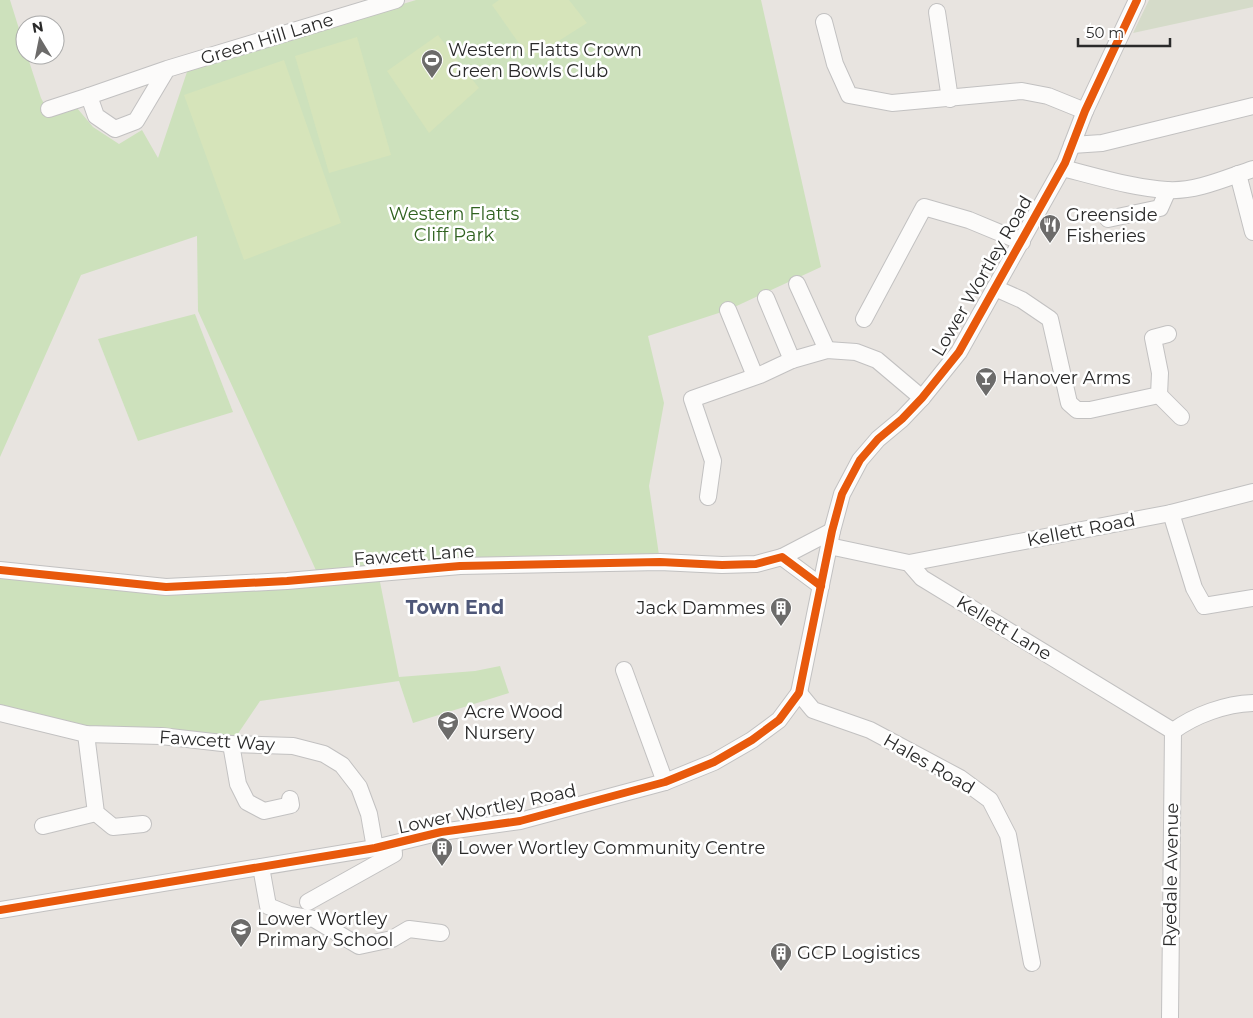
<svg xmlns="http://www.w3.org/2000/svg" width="1253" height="1018" viewBox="0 0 1253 1018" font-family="Montserrat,sans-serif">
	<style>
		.green { fill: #cde1bc }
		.cemetery { fill: #d5dbc9 }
		.pitch { fill: #d6e4ba }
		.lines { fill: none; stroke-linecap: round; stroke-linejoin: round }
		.minor-casing { stroke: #c2c1c1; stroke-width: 18 }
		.minor { stroke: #fcfbfa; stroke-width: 16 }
		.cycleway-casing { stroke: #fff; stroke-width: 11 }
		.cycleway { stroke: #e8590c; stroke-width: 8 }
		.labels { text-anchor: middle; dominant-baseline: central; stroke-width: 5; stroke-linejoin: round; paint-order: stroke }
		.street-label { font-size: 18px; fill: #2a2a2a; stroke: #fff }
		.poi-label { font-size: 18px; fill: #2a2a2a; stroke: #fff; text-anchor: start }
		.park-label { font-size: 18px; fill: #306220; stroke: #fff }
		.neighbourhood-label { font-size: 19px; font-weight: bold; fill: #4e5778; stroke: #fff }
	</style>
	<rect width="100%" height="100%" fill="#e8e4e0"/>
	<g class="green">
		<polygon points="0,0 10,0 25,48 25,55 27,55 41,98 51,117 77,108 93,127 119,144 142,130 158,158 188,69 416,0 761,0 821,267 728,310 648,336 664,403 649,486 660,562 378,572 399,677 475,671 500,666 509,693 413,723 399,681 260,701 231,744 86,734 0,713 0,577 166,587 319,577 198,311 197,236 81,275 0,457"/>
		<polygon points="195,314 233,412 138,441 98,339"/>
	</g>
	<polygon class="cemetery" points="1149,0 1253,0 1253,7 1133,33"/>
	<g class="pitch">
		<polygon points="499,0 569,0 587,23 530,59 492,5"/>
		<polygon points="438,35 479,88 429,133 387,71"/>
		<polygon points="357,37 391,155 329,173 295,56"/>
		<polygon points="284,60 341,223 244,260 184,95"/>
	</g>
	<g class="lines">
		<g class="minor-casing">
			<g id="minor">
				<polyline points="937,12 950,99"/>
				<polyline points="824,22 835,64 849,95 892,103 1022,91 1048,96 1085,111"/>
				<polyline points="167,69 136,121 115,129 96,116 89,96 167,69 396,0"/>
				<polyline points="49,109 89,96"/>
				<polyline points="1072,145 1102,143 1253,106"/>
				<path d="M1062,168C1096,176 1132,188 1167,190C1196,192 1226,178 1253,169"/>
				<polyline points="1238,174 1253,232"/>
				<polyline points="1108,219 1160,208 1168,190"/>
				<polyline points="797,284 827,350"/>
				<polyline points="995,288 1022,300 1050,319 1069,403 1077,410 1090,410 1159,395 1160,373 1153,338 1168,334"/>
				<polyline points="766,298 792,360"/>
				<polyline points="728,310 755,376"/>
				<polyline points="864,319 924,207 969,220 1022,242"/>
				<polyline points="1159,395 1181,417"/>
				<polyline points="708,497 713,461 692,399 760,375 792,360 827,350 856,352 877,360 922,398"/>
				<polyline points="1171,513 1194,588 1204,606 1253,598"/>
				<polyline points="829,546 909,563 922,578 1173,731"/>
				<polyline points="782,557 832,531"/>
				<polyline points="909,563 1171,513 1253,492"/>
				<polyline points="0,570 166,587 287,581 460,566 660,562 722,565 756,564 782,557 821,586"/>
				<polyline points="624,670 665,782"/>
				<polyline points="799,693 813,710 870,730 960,778 990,800 1008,835 1032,963"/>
				<polyline points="0,713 86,734 161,736 231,744 293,746 324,754 342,765 359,787 369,814 375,848"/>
				<path d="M1173,731C1195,715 1225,704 1253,703"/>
				<polyline points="86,734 96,813 113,827 143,824"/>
				<polyline points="231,744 238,784 247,802 264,811 291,805 290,799"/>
				<polyline points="43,826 96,813"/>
				<polyline points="261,867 268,906 290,915 314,919 359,946 392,939 409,929 441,933"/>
				<polyline points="308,902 394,854 393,844"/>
				<polyline points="0,910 375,848 441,832 520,821 665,782 714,762 752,740 779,720 799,693 832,531 842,494 860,460 878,439 902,419 922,398 959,352 1065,163 1085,111 1137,0"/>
				<polyline points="1170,1018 1173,731"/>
			</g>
		</g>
		<use href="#minor" class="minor"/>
		<g class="cycleway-casing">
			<g id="cycleway">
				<polyline points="0,570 166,587 287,581 460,566 660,562 722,565 756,564 782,557 821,586"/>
				<polyline points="0,910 375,848 441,832 520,821 665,782 714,762 752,740 779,720 799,693 832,531 842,494 860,460 878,439 902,419 922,398 959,352 1065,163 1085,111 1137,0"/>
			</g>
		</g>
		<use href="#cycleway" class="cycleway"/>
	</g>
	<defs>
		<g id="stadium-pin" transform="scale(1.125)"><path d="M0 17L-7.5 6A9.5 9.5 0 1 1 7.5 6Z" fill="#6c6b6a" stroke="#fff"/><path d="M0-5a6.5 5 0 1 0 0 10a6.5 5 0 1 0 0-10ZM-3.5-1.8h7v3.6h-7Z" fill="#fff"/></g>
		<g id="restaurant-pin" transform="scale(1.125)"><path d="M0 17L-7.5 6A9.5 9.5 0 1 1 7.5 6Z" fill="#6c6b6a" stroke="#fff"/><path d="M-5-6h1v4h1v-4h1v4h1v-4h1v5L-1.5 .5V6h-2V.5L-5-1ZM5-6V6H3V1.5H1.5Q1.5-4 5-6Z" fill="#fff"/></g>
		<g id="bar-pin" transform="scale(1.125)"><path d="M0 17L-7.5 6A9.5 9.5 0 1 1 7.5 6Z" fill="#6c6b6a" stroke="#fff"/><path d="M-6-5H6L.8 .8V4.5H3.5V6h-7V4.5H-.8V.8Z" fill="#fff"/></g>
		<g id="building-pin" transform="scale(1.125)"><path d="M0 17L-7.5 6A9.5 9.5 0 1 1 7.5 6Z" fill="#6c6b6a" stroke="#fff"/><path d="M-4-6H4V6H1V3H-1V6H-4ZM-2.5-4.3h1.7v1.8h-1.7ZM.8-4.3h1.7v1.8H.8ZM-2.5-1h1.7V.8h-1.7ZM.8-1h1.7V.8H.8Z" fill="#fff"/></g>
		<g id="school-pin" transform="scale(1.125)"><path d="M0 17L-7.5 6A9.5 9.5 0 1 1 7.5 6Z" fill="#6c6b6a" stroke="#fff"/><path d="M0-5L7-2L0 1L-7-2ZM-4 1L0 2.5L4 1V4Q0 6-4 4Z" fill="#fff"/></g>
	</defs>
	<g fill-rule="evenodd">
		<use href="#stadium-pin" x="432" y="60"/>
		<use href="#restaurant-pin" x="1050" y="225"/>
		<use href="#bar-pin" x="986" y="378"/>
		<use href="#building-pin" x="781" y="608"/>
		<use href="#school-pin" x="448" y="722"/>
		<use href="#building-pin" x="442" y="848"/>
		<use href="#school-pin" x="241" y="929"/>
		<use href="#building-pin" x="781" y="953"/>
	</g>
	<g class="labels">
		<g class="street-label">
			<text transform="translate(267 39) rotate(-17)">Green Hill Lane</text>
			<text transform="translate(982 276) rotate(-60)">Lower Wortley Road</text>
			<text transform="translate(1081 530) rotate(-11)">Kellett Road</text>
			<text transform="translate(414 555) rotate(-4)">Fawcett Lane</text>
			<text transform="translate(1004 628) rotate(31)">Kellett Lane</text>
			<text transform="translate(217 741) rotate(4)">Fawcett Way</text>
			<text transform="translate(929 764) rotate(30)">Hales Road</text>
			<text transform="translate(487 809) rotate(-12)">Lower Wortley Road</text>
			<text transform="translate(1171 875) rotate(-89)">Ryedale Avenue</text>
		</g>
		<g class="poi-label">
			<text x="448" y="50">Western Flatts Crown<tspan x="448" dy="21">Green Bowls Club</tspan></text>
			<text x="1066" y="215">Greenside<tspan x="1066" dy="21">Fisheries</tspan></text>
			<text x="1002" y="378">Hanover Arms</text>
			<text x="765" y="608" text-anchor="end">Jack Dammes</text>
			<text x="464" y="712">Acre Wood<tspan x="464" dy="21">Nursery</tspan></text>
			<text x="458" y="848">Lower Wortley Community Centre</text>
			<text x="257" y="919">Lower Wortley<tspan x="257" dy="21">Primary School</tspan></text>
			<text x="797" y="953">GCP Logistics</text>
		</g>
		<g class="park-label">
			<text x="454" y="214">Western Flatts<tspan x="454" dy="21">Cliff Park</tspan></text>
		</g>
		<g class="neighbourhood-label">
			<text x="455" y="607">Town End</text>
		</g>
	</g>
	<g transform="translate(40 40) rotate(350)"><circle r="24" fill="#ffffff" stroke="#aaaaaa"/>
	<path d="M0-4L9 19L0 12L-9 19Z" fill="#6c6b6a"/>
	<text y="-8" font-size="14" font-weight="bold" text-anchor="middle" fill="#2a2a2a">N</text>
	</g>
	<path d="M1078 38v8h92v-8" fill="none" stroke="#2a2a2a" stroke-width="2.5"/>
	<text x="1086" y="38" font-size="15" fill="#2a2a2a" stroke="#ffffff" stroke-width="4" paint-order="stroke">50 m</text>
</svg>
